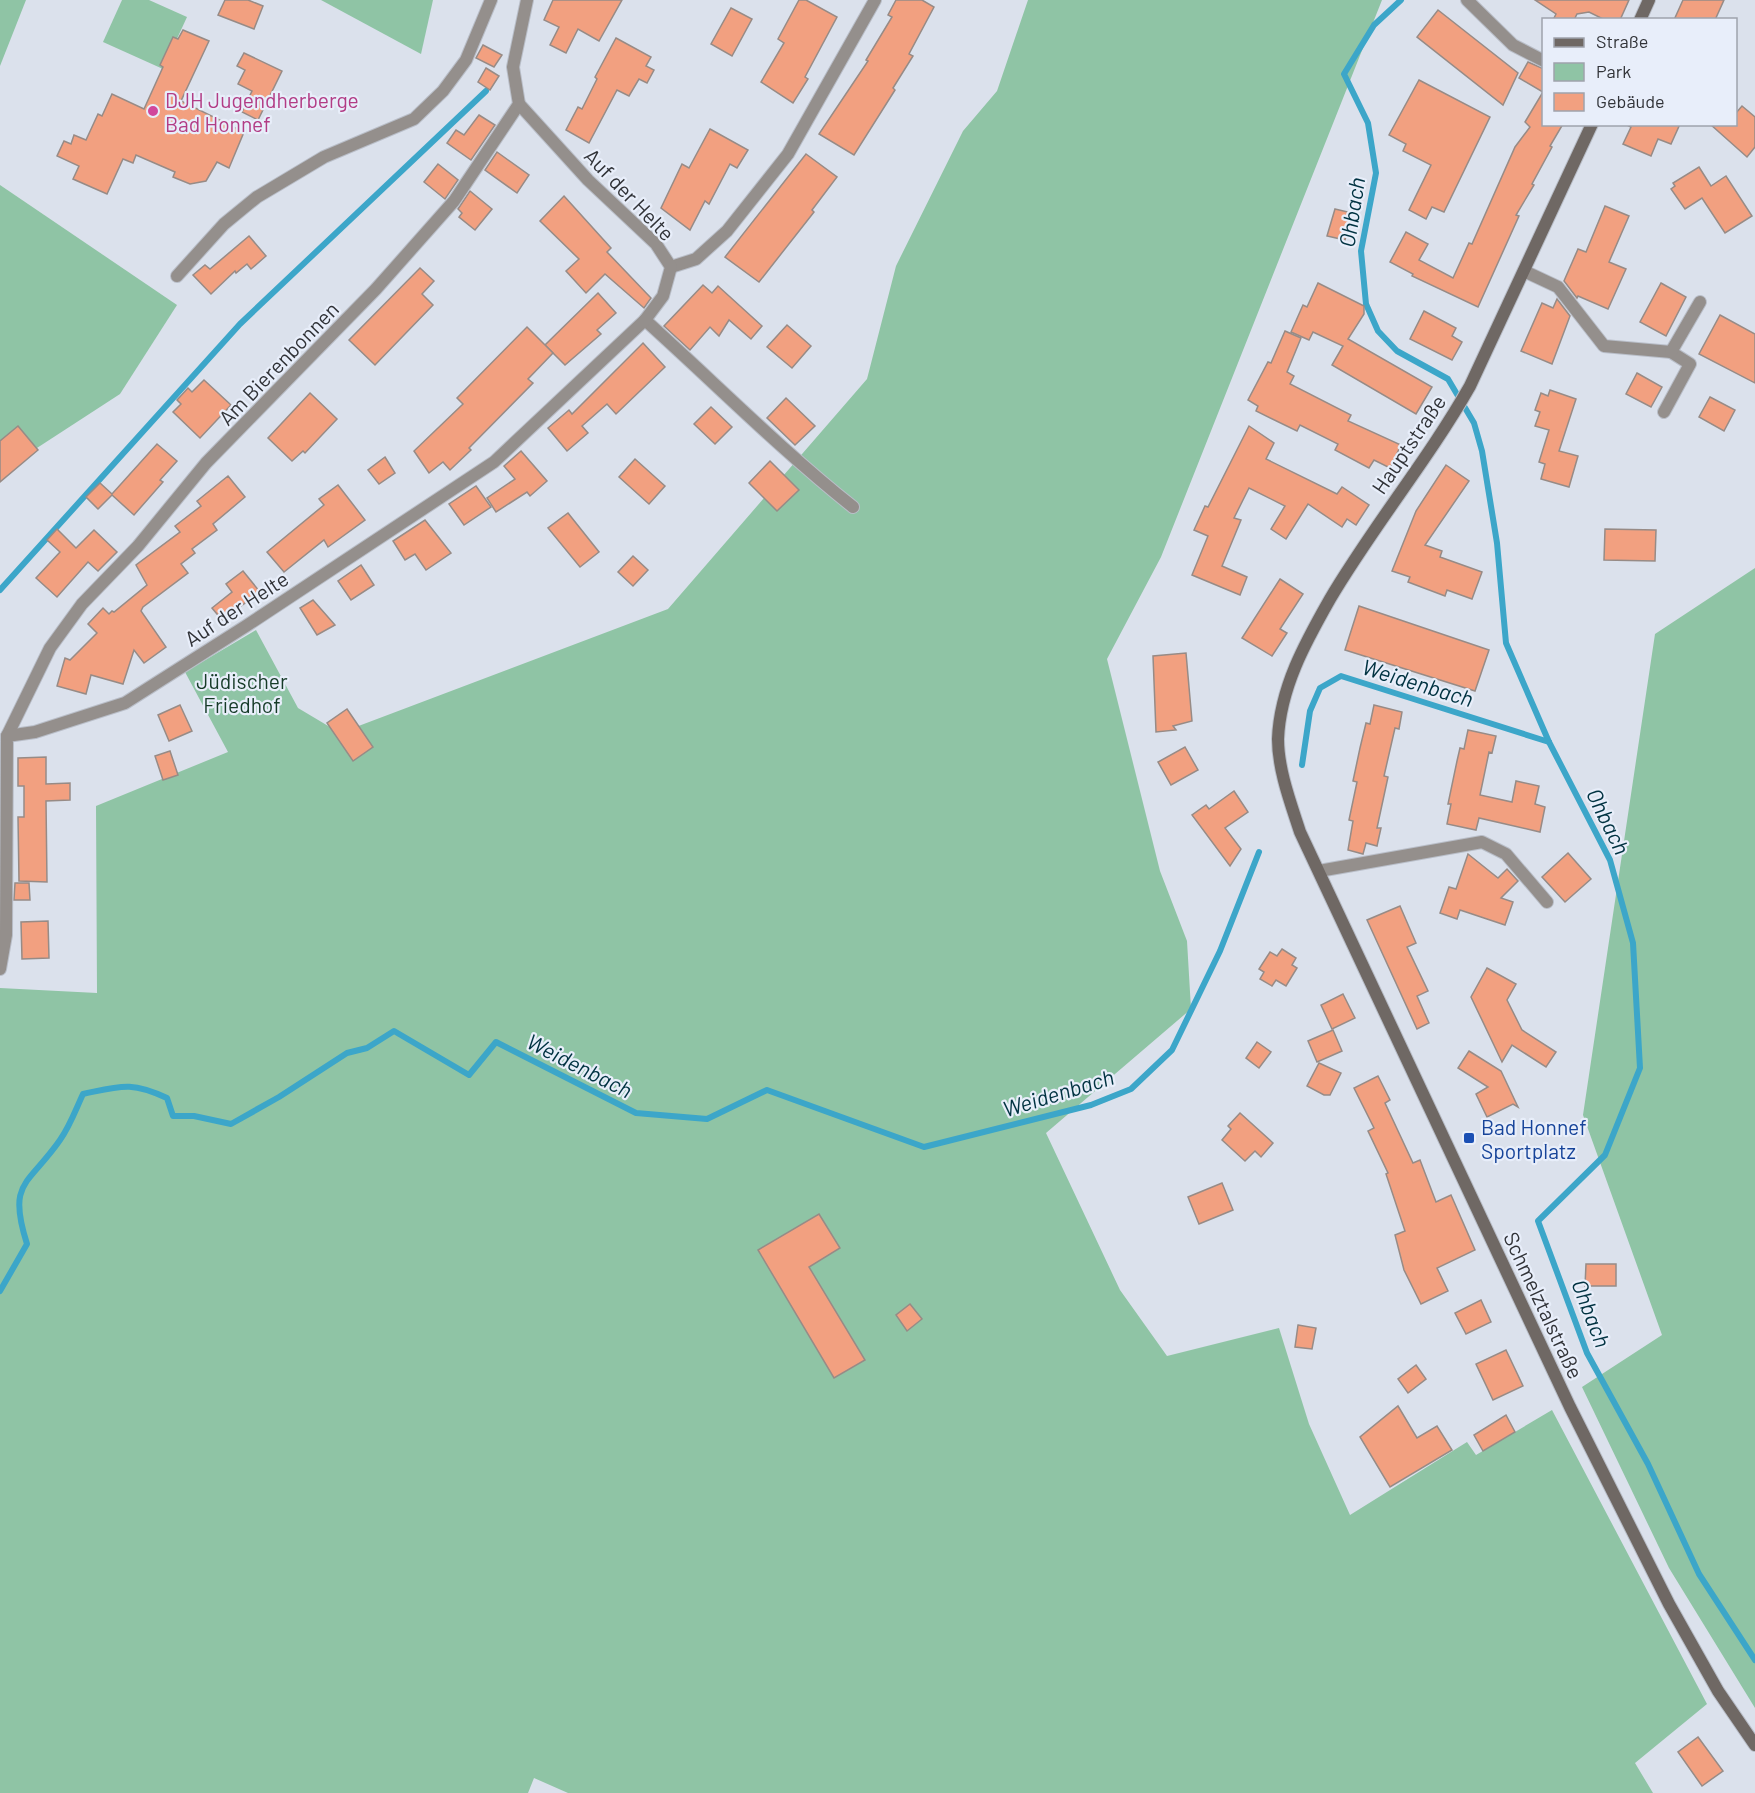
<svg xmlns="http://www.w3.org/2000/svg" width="1755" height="1793" viewBox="0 0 1755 1793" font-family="Barlow,sans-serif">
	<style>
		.green { fill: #8fc4a5 }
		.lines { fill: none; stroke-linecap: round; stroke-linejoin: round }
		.stream { stroke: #3ca6c9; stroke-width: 6 }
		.building { fill: #f2a080; stroke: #978b86; stroke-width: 1.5 }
		.street-casing { stroke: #b9bec8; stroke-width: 14 }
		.secondary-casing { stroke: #b9bec8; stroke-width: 14 }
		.street { stroke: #948f8c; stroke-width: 12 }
		.secondary { stroke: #6f6864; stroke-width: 12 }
		.hotel-dot { fill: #d1479c; stroke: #e8eefa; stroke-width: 2 }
		.transit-dot { fill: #1a4fb4; stroke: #e8eefa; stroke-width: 2 }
		.labels { text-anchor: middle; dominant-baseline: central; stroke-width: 4.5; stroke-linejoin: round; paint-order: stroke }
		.hotel-label { font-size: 21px; fill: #b23c85; stroke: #e8eefa; text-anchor: start }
		.street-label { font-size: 21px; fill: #313338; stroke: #e8eefa }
		.park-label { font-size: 21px; fill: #163b28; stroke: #e8eefa }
		.transit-label { font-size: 21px; fill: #164399; stroke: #e8eefa; text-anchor: start }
		.water-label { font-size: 22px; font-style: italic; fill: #003241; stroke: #e8eefa }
	</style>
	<rect width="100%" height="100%" fill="#dbe1ec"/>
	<g class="green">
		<polygon points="0,0 26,0 0,66"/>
		<polygon points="122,0 149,0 187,17 163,69 103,42"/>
		<polygon points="321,0 433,0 421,54"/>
		<polygon points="1028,0 1382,0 1161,557 1107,659 1160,871 1187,941 1191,1009 1046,1133 1120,1290 1167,1356 1279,1328 1309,1424 1350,1515 1467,1442 1476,1455 1552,1410 1707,1704 1635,1763 1653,1793 568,1793 534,1778 528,1793 0,1793 0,988 97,993 96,806 228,752 185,672 256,630 298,708 340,733 668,609 867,379 896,266 963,131 997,91"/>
		<polygon points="0,185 177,305 120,394 0,472"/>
		<polygon points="1755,568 1755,1708 1669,1568 1582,1387 1662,1335 1583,1115 1655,634"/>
	</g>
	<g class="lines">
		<g class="stream">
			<polyline points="1401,0 1374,25 1344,74 1368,123 1376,173 1361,251 1366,304 1378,331 1397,351 1448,379 1474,423 1482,451 1497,543 1506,643 1549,742 1610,860 1633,943 1640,1068 1605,1155 1538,1221 1587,1353 1648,1464 1699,1574 1755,1660"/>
			<polyline points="0,590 240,324 486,91"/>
			<polyline points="1302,765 1310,711 1320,688 1341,676 1549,742"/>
			<path d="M0,1291L27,1244C7,1181 28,1186 60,1140C70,1126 76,1109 83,1094C121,1086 131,1081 167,1098L173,1116H194L231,1124L279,1097L347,1053L367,1048L394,1031L469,1075L496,1042L636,1113L707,1119L767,1090L924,1147L1091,1105L1131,1089L1172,1050L1220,951L1259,852"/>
		</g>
	</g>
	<g class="building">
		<polygon points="225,0 248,0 263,6 254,29 218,15"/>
		<polygon points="553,0 622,0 599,41 578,29 566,53 550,45 559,27 544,20"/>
		<polygon points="799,0 806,0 837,17 805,77 808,79 793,103 761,82 784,43 778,39"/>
		<polygon points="896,0 922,0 934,7 909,54 913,56 893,88 895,90 854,155 819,134 868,61 866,60 892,17 888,15"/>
		<polygon points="1535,0 1629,0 1620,20 1605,20 1589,12 1577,14 1574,20 1553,20 1556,14"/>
		<polygon points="1683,0 1724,0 1715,20 1674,20"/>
		<polygon points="731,8 752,19 732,56 711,44"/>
		<polygon points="1438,10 1518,73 1503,105 1417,37"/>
		<polygon points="183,30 209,41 181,101 244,132 229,168 217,162 206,181 190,184 173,177 175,172 136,155 133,163 123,159 107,194 73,179 79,166 57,156 64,141 71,144 74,135 86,140 98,114 102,116 112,94 144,109 163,67 160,65 173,37 178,39"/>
		<polygon points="616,38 651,57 646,66 654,70 647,83 639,79 629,96 617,90 589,143 566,130 578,107 582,109 597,79 595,77"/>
		<polygon points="483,45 502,55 494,67 476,58"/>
		<polygon points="244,53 282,71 258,120 242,112 252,91 238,84 245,70 237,66"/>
		<polygon points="1528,62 1544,69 1544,124 1563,124 1550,146 1552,147 1532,184 1534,185 1516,215 1519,216 1478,307 1412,276 1413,274 1390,262 1406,232 1428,244 1419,260 1453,278 1469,243 1472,244 1515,147 1530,127 1525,122 1543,92 1519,78"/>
		<polygon points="486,68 499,76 490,90 478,82"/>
		<polygon points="1419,80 1490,117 1444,212 1432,207 1426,219 1409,210 1431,165 1403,151 1406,144 1389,135"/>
		<polygon points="1742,106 1755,117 1755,147 1747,157 1710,124 1736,124 1736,113"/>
		<polygon points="479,115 495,125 471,160 447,143 456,130 464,135"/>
		<polygon points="1625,124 1680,124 1671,144 1658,139 1651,156 1623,144 1631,127"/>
		<polygon points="710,129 748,150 737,168 730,164 709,204 705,201 690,230 661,208 682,164 689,168"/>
		<polygon points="497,152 529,175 517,193 485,170"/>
		<polygon points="806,154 837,177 812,210 814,212 759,282 725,257"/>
		<polygon points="438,164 458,180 445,199 424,182"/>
		<polygon points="1699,167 1711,186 1726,176 1752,216 1725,233 1702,198 1685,209 1671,189 1675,186 1673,183"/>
		<polygon points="470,191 492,209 475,230 459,217 462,213 458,209"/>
		<polygon points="564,196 611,248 607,252 651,298 644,308 605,274 586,293 566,271 579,259 540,221"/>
		<polygon points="1605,206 1629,216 1609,262 1626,269 1608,309 1578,296 1577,298 1564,281 1578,249 1586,252"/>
		<polygon points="1335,209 1352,213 1345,240 1327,236"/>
		<polygon points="249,236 266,256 251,269 247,264 236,273 235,271 211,294 193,275 205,265 210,269"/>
		<polygon points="420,268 434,281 422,294 433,305 375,365 349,340"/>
		<polygon points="1318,283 1364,306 1364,314 1348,339 1432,387 1416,414 1332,365 1343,346 1313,332 1309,340 1291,332 1303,305 1307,307"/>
		<polygon points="1661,283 1686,297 1666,336 1640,322"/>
		<polygon points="703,285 712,293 718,286 762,326 751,339 729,320 719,336 710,327 690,350 664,326"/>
		<polygon points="598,293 616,313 597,330 601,334 565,365 545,345"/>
		<polygon points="1557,299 1570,316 1552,364 1521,351 1542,303 1553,308"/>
		<polygon points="1424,311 1456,328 1452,336 1462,342 1452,360 1410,339"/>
		<polygon points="1720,315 1755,334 1755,383 1699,354"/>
		<polygon points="787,325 811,346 792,368 767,347"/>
		<polygon points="527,327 553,353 528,379 533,383 469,448 471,450 450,470 443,462 429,473 414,451 463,404 457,398"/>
		<polygon points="1285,331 1301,338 1287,372 1294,376 1290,384 1351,415 1348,421 1401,445 1390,468 1374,460 1369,468 1335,450 1338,444 1300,425 1297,431 1256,411 1258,406 1248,400 1268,362 1271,363"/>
		<polygon points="643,343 665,367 616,414 607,404 582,426 588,433 567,451 548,428 569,410 572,414"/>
		<polygon points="1637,373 1662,387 1651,407 1626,394"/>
		<polygon points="204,380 231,405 200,438 173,412 181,404 177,400 188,388 192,392"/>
		<polygon points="1550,390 1576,399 1559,451 1578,456 1569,487 1541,479 1545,464 1539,462 1549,430 1535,426 1540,412 1535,410 1541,393 1548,396"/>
		<polygon points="310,393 337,419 305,453 303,451 292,461 268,438"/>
		<polygon points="1710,397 1735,410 1724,431 1699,417"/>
		<polygon points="786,398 815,426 795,445 767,418"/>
		<polygon points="711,407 732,427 715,444 694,424"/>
		<polygon points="18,426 38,450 0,482 0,441"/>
		<polygon points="1249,426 1274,443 1266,459 1337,494 1342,487 1369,505 1356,525 1347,519 1342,527 1308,504 1286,539 1271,529 1285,506 1249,488 1234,518 1241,520 1222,566 1247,577 1240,595 1192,575 1208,536 1194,530 1205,506 1208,507"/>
		<polygon points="157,444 177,461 160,480 163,482 134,515 112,495 98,509 86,497 100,483 112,494"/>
		<polygon points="521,451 547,481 530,496 527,492 496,512 487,498 515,479 504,466"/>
		<polygon points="385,457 395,473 379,484 368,470"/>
		<polygon points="635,459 665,486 649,504 619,477"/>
		<polygon points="770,461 799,490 777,511 749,483"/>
		<polygon points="1446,465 1469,481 1425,545 1442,551 1440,557 1482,572 1472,599 1447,590 1445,596 1408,582 1410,577 1392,571 1416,511"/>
		<polygon points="228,476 245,497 213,524 217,530 192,549 195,553 181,564 188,573 143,607 141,611 166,647 144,663 134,650 123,684 91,675 86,694 57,686 65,658 70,660 97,633 88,624 103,608 109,614 112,611 114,612 147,585 136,565 180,532 175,526 201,506 197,501"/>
		<polygon points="338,485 365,520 328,547 324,540 284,572 267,552 324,505 319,499"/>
		<polygon points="476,486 491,507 464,525 449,504"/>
		<polygon points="568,513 599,552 580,567 548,528"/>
		<polygon points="425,520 451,553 426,570 415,554 405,560 393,541"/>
		<polygon points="57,529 76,548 94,530 117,552 98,571 88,562 57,597 36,578 60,552 47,540"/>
		<polygon points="1605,529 1656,530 1655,561 1604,560"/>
		<polygon points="633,556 648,570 633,586 618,572"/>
		<polygon points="361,565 374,585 351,600 338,581"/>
		<polygon points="243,571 260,592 222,620 212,608 232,592 226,584"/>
		<polygon points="1280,579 1303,594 1280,629 1287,633 1272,656 1242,638"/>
		<polygon points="313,600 335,625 317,635 300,608"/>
		<polygon points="1359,606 1489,650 1475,691 1345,650"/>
		<polygon points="1186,653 1192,721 1173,726 1176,730 1156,732 1153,656"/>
		<polygon points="180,705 192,731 169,741 158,715"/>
		<polygon points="1374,705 1402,712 1399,729 1395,728 1384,776 1388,777 1377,828 1381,828 1377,846 1366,843 1363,854 1348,850 1353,821 1349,820 1357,782 1353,781 1360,748 1366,723 1370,724"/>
		<polygon points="347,709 373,747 353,761 327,723"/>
		<polygon points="1468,730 1496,736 1492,753 1489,752 1480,795 1512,802 1516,781 1539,786 1535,804 1545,807 1540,832 1479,818 1476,830 1447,824 1451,804 1448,804 1457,761 1460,748 1464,749"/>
		<polygon points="1185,747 1198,770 1171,785 1158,762"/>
		<polygon points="170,751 178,775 163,780 155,756"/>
		<polygon points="46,757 46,784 70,783 70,800 46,801 47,882 19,881 18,817 24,817 24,786 18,786 18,758"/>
		<polygon points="1234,791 1248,812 1225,828 1241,849 1230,866 1192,815 1206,805 1209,809"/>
		<polygon points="1568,853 1591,879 1565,902 1542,877"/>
		<polygon points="1468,854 1498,878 1507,869 1518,881 1501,898 1513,902 1505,925 1460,910 1457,919 1440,913 1449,887 1456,889"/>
		<polygon points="15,883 29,883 30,900 14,900"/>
		<polygon points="1400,906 1416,943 1407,947 1428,991 1417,996 1429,1023 1417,1029 1367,920"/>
		<polygon points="48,921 49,958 22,959 21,922"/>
		<polygon points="1282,949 1296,958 1292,965 1297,968 1286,986 1276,980 1272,986 1260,979 1264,972 1259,969 1270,952 1277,956"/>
		<polygon points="1487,968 1516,984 1507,1000 1522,1030 1556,1052 1546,1067 1512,1045 1502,1062 1471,997"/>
		<polygon points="1343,994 1355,1018 1332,1029 1321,1005"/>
		<polygon points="1333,1030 1342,1051 1317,1062 1308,1041"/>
		<polygon points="1257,1042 1271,1052 1259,1068 1246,1058"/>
		<polygon points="1469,1051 1501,1071 1518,1107 1513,1104 1487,1117 1476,1094 1488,1087 1458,1068"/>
		<polygon points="1319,1063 1341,1073 1330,1095 1324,1095 1307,1086"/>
		<polygon points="1378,1076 1390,1100 1385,1103 1413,1163 1420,1160 1436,1202 1451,1195 1475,1250 1437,1268 1448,1291 1421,1304 1404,1270 1395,1235 1405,1231 1386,1174 1388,1173 1368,1131 1374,1128 1354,1088"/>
		<polygon points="1240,1113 1273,1143 1261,1157 1255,1151 1245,1161 1222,1140 1231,1129 1228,1126"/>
		<polygon points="1222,1183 1233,1210 1199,1224 1188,1197"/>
		<polygon points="819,1214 840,1248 809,1267 865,1360 834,1378 758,1250"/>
		<polygon points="1586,1264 1616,1264 1616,1286 1585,1286"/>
		<polygon points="1481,1300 1491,1322 1466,1334 1455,1313"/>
		<polygon points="910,1304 922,1319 907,1331 896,1315"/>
		<polygon points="1298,1325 1316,1328 1312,1349 1295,1347"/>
		<polygon points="1506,1350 1523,1386 1493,1400 1476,1364"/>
		<polygon points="1416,1365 1426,1379 1408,1393 1398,1379"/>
		<polygon points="1398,1406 1417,1438 1437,1426 1452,1450 1390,1487 1360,1437"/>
		<polygon points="1506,1415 1515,1432 1483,1451 1474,1435"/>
		<polygon points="1698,1737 1723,1771 1702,1786 1678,1752"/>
	</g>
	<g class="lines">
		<g class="street-casing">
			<g id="street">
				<polyline points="1467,0 1513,45 1544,61"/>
				<polyline points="671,267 696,259 727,231 788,154 875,0"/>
				<polyline points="1524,271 1558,287 1604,346 1671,352 1690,364 1664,412"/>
				<polyline points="177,276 224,224 257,197 324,157 414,119 443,91 466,60 491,0"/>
				<path d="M645,320C714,382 780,449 853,507"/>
				<polyline points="1671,352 1700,302"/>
				<polyline points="7,736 50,648 82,604 138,546 206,463 376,289 454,201 519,104 513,67 527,0"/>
				<polyline points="1319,871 1482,842 1506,854 1547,902"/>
				<polyline points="0,969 6,935 7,736 35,732 125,703 246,626 494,462 645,320 663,296 671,267 656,244 588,180 519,104"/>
			</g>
		</g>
		<g class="secondary-casing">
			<g id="secondary">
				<polyline points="1640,20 1649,0"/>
				<path d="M1592,124L1470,386C1428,460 1373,526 1330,599C1305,643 1280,688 1278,739C1278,770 1291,804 1300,832L1570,1407L1669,1604L1718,1691L1755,1745"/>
			</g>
		</g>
		<use href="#street" class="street"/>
		<use href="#secondary" class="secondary"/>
	</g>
	<circle class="hotel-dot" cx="153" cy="111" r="6"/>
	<rect class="transit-dot" x="1463" y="1132" width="12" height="12" rx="3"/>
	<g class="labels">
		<g class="hotel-label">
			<text x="165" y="99">DJH Jugendherberge<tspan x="165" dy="24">Bad Honnef</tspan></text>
		</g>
		<g class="street-label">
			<text transform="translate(630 194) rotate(46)">Auf der Helte</text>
			<text transform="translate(278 363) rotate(-46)">Am Bierenbonnen</text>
			<text transform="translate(1408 444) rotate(-56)">Hauptstraße</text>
			<text transform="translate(236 608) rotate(-33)">Auf der Helte</text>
			<text transform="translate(1544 1305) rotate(65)">Schmelztalstraße</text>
		</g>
		<g class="park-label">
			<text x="242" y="680">Jüdischer<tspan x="242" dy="24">Friedhof</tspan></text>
		</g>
		<g class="transit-label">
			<text x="1481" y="1126">Bad Honnef<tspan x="1481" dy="24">Sportplatz</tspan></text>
		</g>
		<g class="water-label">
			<text transform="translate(1351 212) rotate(-81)">Ohbach</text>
			<text transform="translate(1418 682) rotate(17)">Weidenbach</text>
			<text transform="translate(1609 821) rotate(64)">Ohbach</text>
			<text transform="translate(580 1065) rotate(27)">Weidenbach</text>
			<text transform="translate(1058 1092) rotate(-17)">Weidenbach</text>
			<text transform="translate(1592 1313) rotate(69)">Ohbach</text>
		</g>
	</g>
	<rect x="1542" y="18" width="195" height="108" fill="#e8eefa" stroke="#9fa3ac" stroke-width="1.5"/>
	<rect x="1554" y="38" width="30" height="9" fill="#6f6864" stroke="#9fa3ac" stroke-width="1.5"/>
	<text x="1596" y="48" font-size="18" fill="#313338">Straße</text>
	<rect x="1554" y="63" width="30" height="18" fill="#8fc4a5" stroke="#9fa3ac" stroke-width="1.5"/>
	<text x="1596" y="78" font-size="18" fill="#313338">Park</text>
	<rect x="1554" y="93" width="30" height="18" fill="#f2a080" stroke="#9fa3ac" stroke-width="1.5"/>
	<text x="1596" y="108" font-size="18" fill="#313338">Gebäude</text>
</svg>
